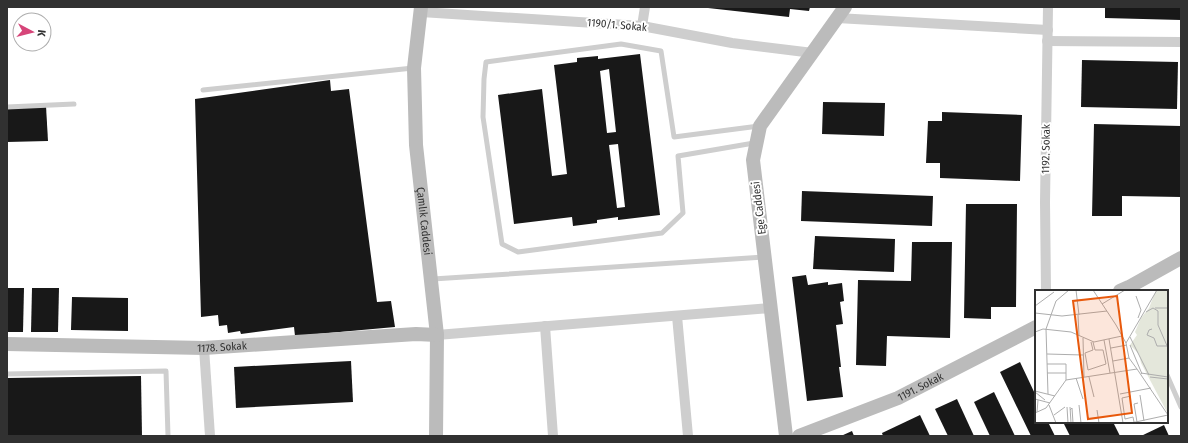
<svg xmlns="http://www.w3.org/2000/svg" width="1188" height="443" viewBox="0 0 1188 443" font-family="'Fira Sans Condensed',sans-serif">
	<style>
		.building { fill: #181818; fill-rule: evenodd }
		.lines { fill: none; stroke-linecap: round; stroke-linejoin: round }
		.lane { stroke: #cecece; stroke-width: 5 }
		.street { stroke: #cecece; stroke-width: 10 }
		.secondary { stroke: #bbb; stroke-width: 14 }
		.labels { text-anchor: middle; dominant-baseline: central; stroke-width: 4; stroke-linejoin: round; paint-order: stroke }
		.street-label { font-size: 11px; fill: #313131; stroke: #fff }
		.inset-road { fill: none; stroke: #adadad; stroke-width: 1 }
		.view { fill: #e8590c; fill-opacity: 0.15; stroke: #e8590c; stroke-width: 2 }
		.inset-edge { fill: none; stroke: #313131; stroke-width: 2 }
	</style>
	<rect width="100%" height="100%" fill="#fff"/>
	<g class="building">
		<polygon points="708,7 810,7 809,11 790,9 789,17 708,8"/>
		<polygon points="1105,7 1181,7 1181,20 1105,18"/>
		<path d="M640,54L660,215L618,220V217L597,220V223L573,226L572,217L514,224L498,95L542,89L552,176L567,174L554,65L577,62V58L598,56V59ZM609,69L616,132L607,133L600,71ZM618,144L625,207L617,208L609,145Z"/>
		<polygon points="1082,60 1178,62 1177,109 1081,107"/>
		<polygon points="330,80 331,91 349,89 377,302 391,301 395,327 295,336 294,327 241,334 240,331 228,333 227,325 219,326 218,315 201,317 195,99"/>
		<polygon points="823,102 885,103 884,136 822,134"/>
		<polygon points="46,106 48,141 7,142 7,108"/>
		<polygon points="942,112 1022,115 1020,181 940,178 940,163 926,163 928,121 942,121"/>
		<polygon points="1094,124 1181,126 1181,197 1122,196 1122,216 1092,216"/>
		<polygon points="802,191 933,196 932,226 801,221"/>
		<polygon points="966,204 1017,204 1016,307 991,307 991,319 964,318"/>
		<polygon points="815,236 895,239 894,272 813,269"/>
		<polygon points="912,242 952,242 950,338 887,336 886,366 856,365 858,280 911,281"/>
		<polygon points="806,275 808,285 828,282 828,285 842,283 844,301 840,302 843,324 836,325 841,367 839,367 843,397 807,401 792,277"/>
		<polygon points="7,288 24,288 23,332 7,332"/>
		<polygon points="32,288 59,288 58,332 31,332"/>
		<polygon points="72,297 128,298 128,331 71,330"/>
		<polygon points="351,361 353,402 236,408 234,367"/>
		<polygon points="1020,362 1036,396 1036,422 1048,422 1055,436 1031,436 1000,372"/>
		<polygon points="141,376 142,436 7,436 7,378"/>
		<polygon points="994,392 1015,436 990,436 974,402"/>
		<polygon points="957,399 974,436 948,436 935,409"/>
		<polygon points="920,415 930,436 883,436 882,433"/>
		<polygon points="1063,422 1113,422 1120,436 1070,436"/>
		<polygon points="1164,425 1169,436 1141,436"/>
		<polygon points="852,431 854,436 841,436"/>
	</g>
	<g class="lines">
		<g class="lane">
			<polyline points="203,90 413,68"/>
			<polyline points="7,107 74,104"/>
			<polyline points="754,143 678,156 683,213 662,233 518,252 502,244 483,117 484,79 486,62 621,44 661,51 674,137 759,126"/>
			<polyline points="433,279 764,257"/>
			<polyline points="7,374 166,371 168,436"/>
			<polyline points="1167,375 1181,407"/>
		</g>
		<g class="street">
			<polyline points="421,12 642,26 732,43 813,53"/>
			<polyline points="837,18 1048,30"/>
			<polyline points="642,26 645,7"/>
			<polyline points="1047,41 1181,42"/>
			<polyline points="1046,291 1045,202 1048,7"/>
			<polyline points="677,316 688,436"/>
			<polyline points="545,326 553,436"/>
			<polyline points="437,335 771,308"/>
			<polyline points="204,348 210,436"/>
		</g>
		<g class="secondary">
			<path id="s1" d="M421,7L414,68L416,145L437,335L436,436"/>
			<polyline points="1120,291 1129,287 1181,258"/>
			<path id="s2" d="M7,344L204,348L416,334L437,335"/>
			<polyline points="786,436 753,160 760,126 845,7"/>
			<path id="s3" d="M799,436L898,398L1036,327"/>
		</g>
	</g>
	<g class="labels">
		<g class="street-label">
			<text transform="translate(617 25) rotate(5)">1190/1. Sokak</text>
			<text transform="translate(1046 149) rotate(-89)">1192. Sokak</text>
			<text transform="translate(759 208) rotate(-97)">Ege Caddesi</text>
			<text stroke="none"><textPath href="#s1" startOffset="215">Çamlık Caddesi</textPath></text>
			<text stroke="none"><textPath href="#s2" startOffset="215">1178. Sokak</textPath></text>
			<text stroke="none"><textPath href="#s3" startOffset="131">1191. Sokak</textPath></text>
		</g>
	</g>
	<g transform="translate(1035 290)">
		<rect width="133" height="133" fill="#fff"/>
		<path d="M121,0H133V124L106,73L104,64L95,55L102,45L100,42L106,28L114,18Z" fill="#e4e7db"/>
		<path class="inset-road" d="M41,0L44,25M58,0L81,35L91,53L94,68L102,79M101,6L106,20L103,28M67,14L90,0M0,16L19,2M120,18H133M111,22L118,18L123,21V35L133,58M0,23L27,26L72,21M43,25L44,46M117,39L114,40L112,45L119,48L122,56H133M0,42L8,39L36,42L59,52L87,46M95,47L114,85M48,48L49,87M74,49L88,133M69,50L75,83M56,52L58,60L50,63L53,80L71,74L68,60H60L58,52M91,53L122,0M95,55L107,84M76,58L92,55M12,64L48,65M78,71L94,68M12,74H31V90M12,83H31M106,83L133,87M54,87L59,107M115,87L133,89M41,88L48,109M0,101L20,106M0,102L10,110M13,104L11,39L21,11L34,0M85,104L116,98M105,105L109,131M96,106L87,108L90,129L98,127L99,132M0,109L15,113M14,115L21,133M44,115L46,133M32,117L33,133M35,117L36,133M35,120L37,118L38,133M62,120L64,133M2,122L3,110M0,123L11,118L31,90L102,79L133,125M19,125L30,117M102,132L99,114L103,113M96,133L133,125"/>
		<path class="view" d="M82,6L97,123L53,129L38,11Z"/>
		<rect width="133" height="133" class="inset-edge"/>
	</g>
	<rect width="1188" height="443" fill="none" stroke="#313131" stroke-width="16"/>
	<g transform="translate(32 32) rotate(97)"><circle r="19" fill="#ffffff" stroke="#adadad"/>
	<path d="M0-3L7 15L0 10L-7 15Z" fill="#d64579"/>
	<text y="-6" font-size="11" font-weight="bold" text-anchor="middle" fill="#313131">K</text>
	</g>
</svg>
